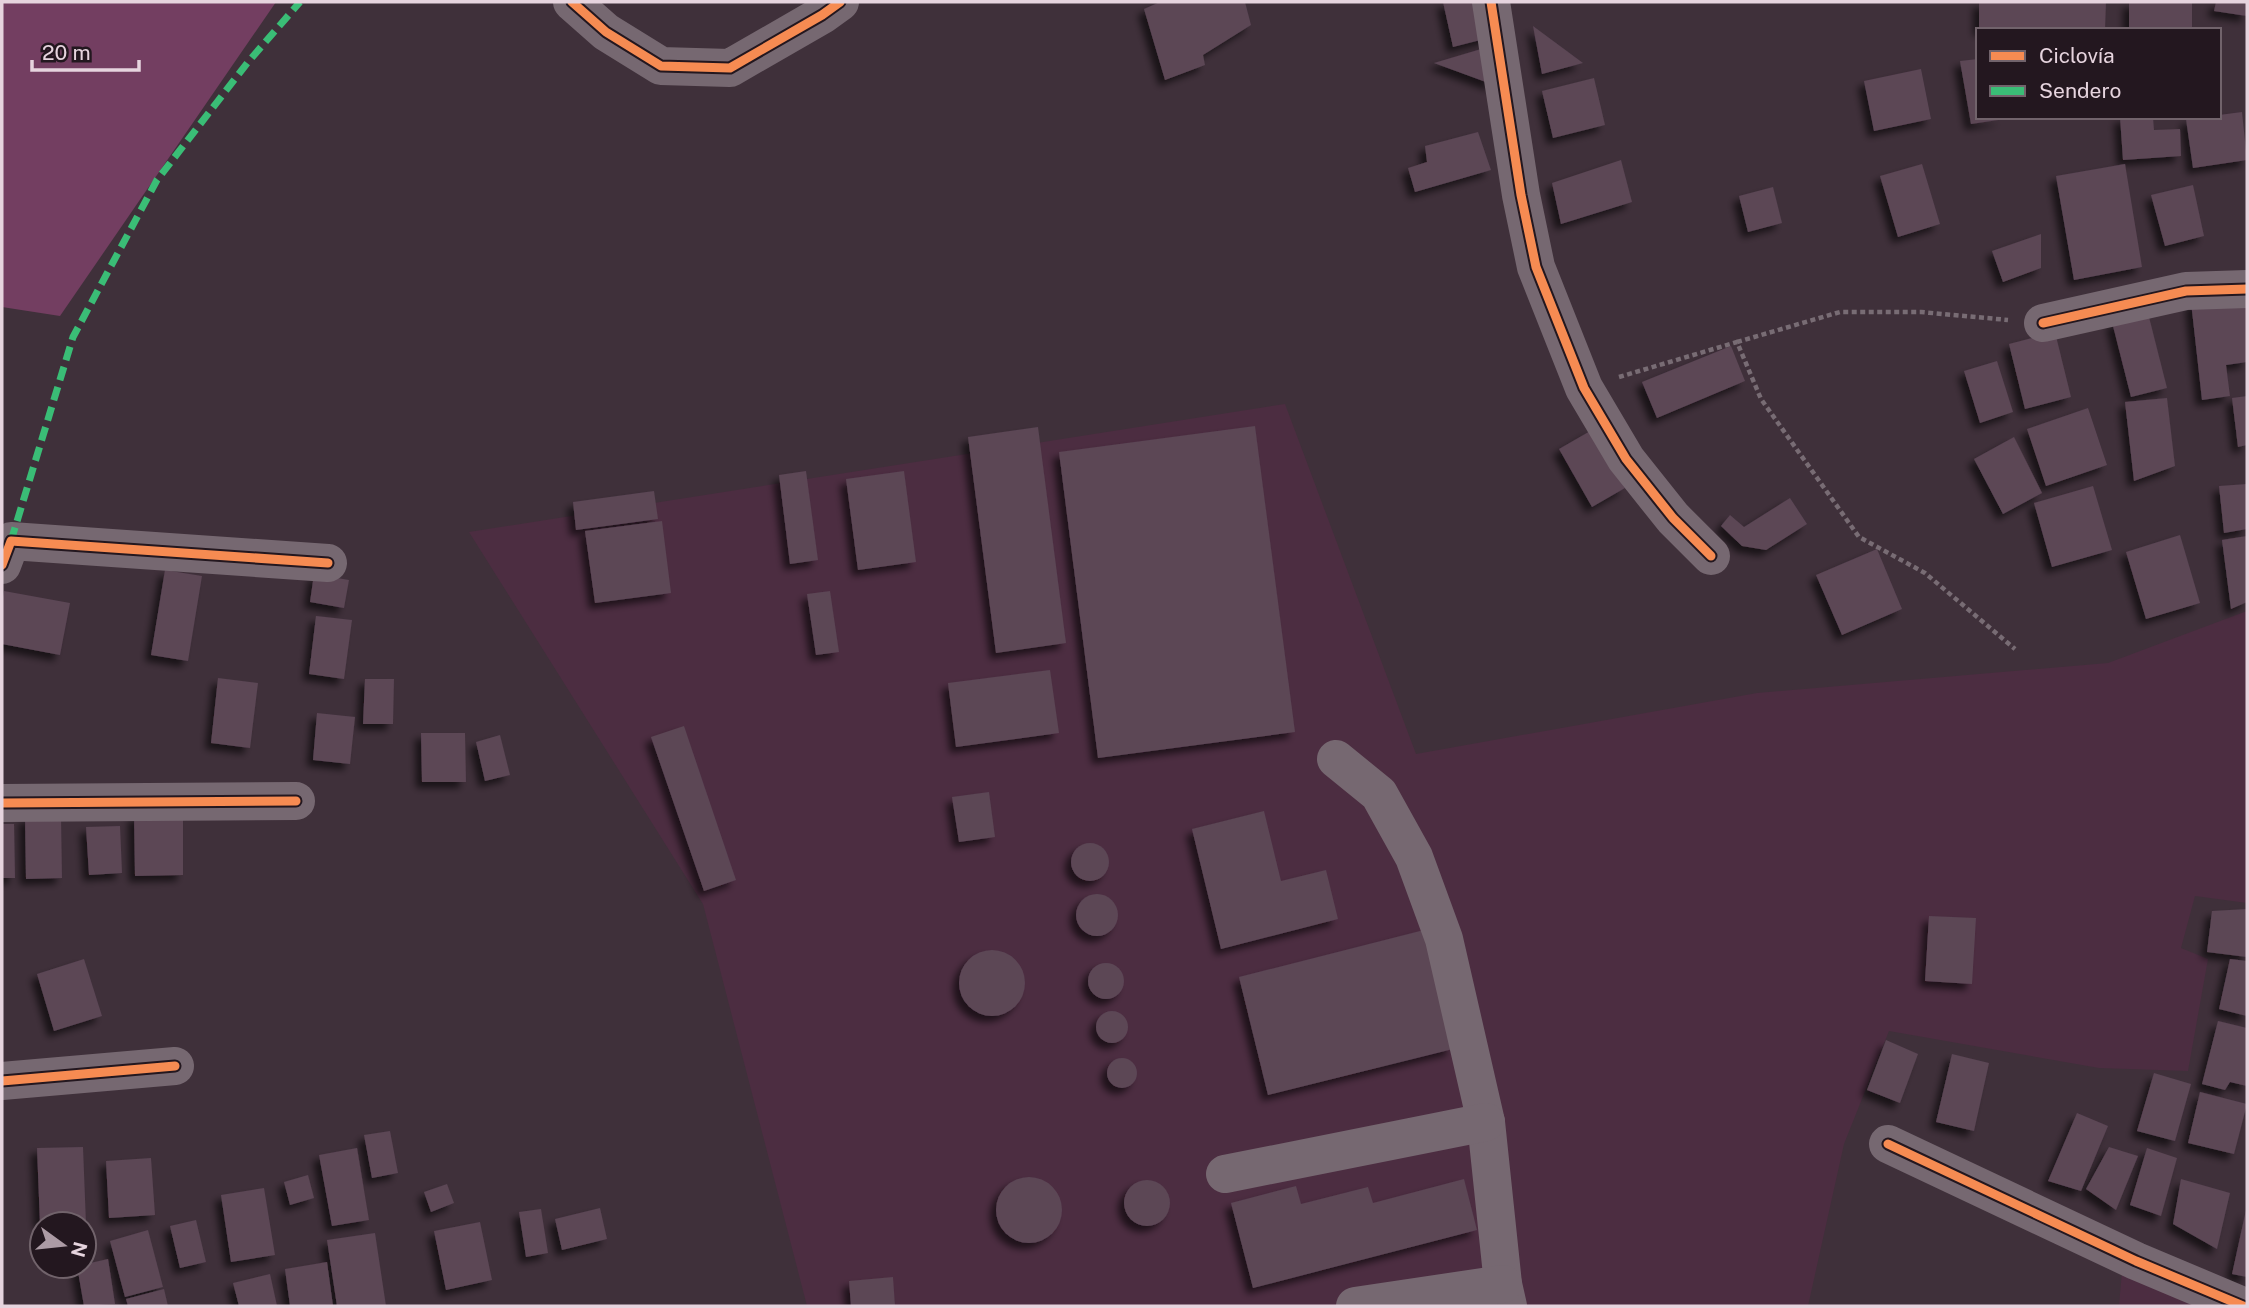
<svg xmlns="http://www.w3.org/2000/svg" width="2249" height="1308" viewBox="0 0 2249 1308" font-family="'Public Sans',sans-serif">
	<style>
		.built { fill: #4c2d41 }
		.green { fill: #733e61 }
		.building { fill: #5b4655; filter: url(#shadow) }
		.lines { fill: none; stroke-linecap: round; stroke-linejoin: round }
		.path { stroke: #786c74; stroke-width: 4.5; stroke-dasharray: 5 3.5; stroke-linecap: butt }
		.minor { stroke: #766871; stroke-width: 38 }
		.quiet { stroke: #3abd76; stroke-width: 7; stroke-dasharray: 14 7; stroke-linecap: butt }
		.cycleway-casing { stroke: #23171f; stroke-width: 13 }
		.cycleway { stroke: #f68b52; stroke-width: 9 }
	</style>
	<defs>
		<filter id="shadow"><feDropShadow dx="-6" dy="6" stdDeviation="3.5" flood-color="#0009"/></filter>
	</defs>
	<rect width="100%" height="100%" fill="#3f303a"/>
	<g class="built">
		<polygon points="1285,404 1416,754 1757,693 2108,663 2247,611 2247,903 2195,896 2181,948 2208,959 2188,1071 2099,1068 1889,1031 1844,1144 1808,1306 807,1306 703,904 469,532"/>
		<polygon points="2122,1271 2206,1306 2119,1306"/>
	</g>
	<polygon class="green" points="2,2 276,2 60,316 2,307"/>
	<g class="building">
		<polygon points="1160,2 1245,2 1251,25 1203,55 1205,65 1165,80 1144,9"/>
		<polygon points="1443,2 1488,2 1496,36 1453,47"/>
		<polygon points="1979,2 2106,2 2105,30 1979,30"/>
		<rect x="2129" y="2" width="63" height="28"/>
		<polygon points="2216,2 2247,2 2247,16 2214,11"/>
		<polygon points="1533,26 1583,63 1542,74"/>
		<polygon points="1488,47 1494,85 1434,63"/>
		<polygon points="1978,59 1978,117 2005,119 1971,124 1960,61"/>
		<polygon points="1921,69 1931,119 1874,131 1864,81"/>
		<polygon points="1594,78 1605,125 1553,138 1542,91"/>
		<polygon points="2242,112 2247,160 2193,168 2186,119 2219,117 2219,115"/>
		<polygon points="2120,117 2153,117 2154,130 2180,129 2181,156 2123,160"/>
		<polygon points="1478,132 1491,170 1415,192 1408,168 1427,162 1425,146"/>
		<polygon points="1621,160 1632,202 1561,224 1552,183"/>
		<polygon points="1922,164 1940,224 1898,237 1880,176"/>
		<polygon points="2125,164 2142,267 2074,280 2056,176"/>
		<polygon points="2193,185 2204,236 2165,246 2151,195"/>
		<polygon points="1773,187 1782,223 1748,232 1739,196"/>
		<polygon points="2041,234 2041,268 2003,282 1992,251"/>
		<polygon points="2247,296 2247,362 2226,365 2230,396 2202,400 2191,302"/>
		<polygon points="2148,313 2167,388 2131,397 2112,322"/>
		<polygon points="2055,332 2071,397 2025,409 2009,344"/>
		<polygon points="1731,346 1745,381 1657,418 1642,382"/>
		<polygon points="1997,361 2013,412 1980,423 1964,371"/>
		<polygon points="2247,396 2247,445 2238,447 2232,398"/>
		<polygon points="2167,398 2175,466 2134,481 2125,402"/>
		<polygon points="2088,408 2107,465 2046,486 2027,429"/>
		<polygon points="1255,426 1295,732 1098,758 1059,452"/>
		<polygon points="1038,427 1066,643 996,653 968,437"/>
		<polygon points="1592,430 1625,488 1592,507 1559,449"/>
		<polygon points="2014,437 2042,493 2003,514 1974,459"/>
		<polygon points="806,471 818,560 790,564 779,475"/>
		<polygon points="904,471 916,562 858,570 846,479"/>
		<polygon points="2247,484 2247,529 2224,533 2219,486"/>
		<polygon points="2093,486 2112,550 2052,567 2034,503"/>
		<polygon points="654,491 658,519 576,530 573,502"/>
		<polygon points="1790,498 1807,524 1766,550 1742,546 1721,526 1730,515 1744,527"/>
		<polygon points="662,521 671,593 595,603 585,531"/>
		<polygon points="2180,535 2200,603 2146,619 2126,552"/>
		<polygon points="2247,536 2247,602 2231,609 2222,540"/>
		<polygon points="1877,549 1902,609 1842,635 1816,575"/>
		<polygon points="165,570 202,576 188,661 151,655"/>
		<polygon points="314,574 349,580 344,608 310,602"/>
		<polygon points="4,591 70,603 60,655 2,644 2,604"/>
		<polygon points="830,591 839,652 816,655 807,594"/>
		<polygon points="316,616 352,620 344,679 309,674"/>
		<polygon points="1050,670 1059,733 956,747 948,683"/>
		<polygon points="218,678 258,683 250,748 211,743"/>
		<polygon points="365,679 394,679 393,724 363,724"/>
		<polygon points="317,713 355,717 350,764 313,760"/>
		<polygon points="684,726 736,880 704,891 651,737"/>
		<polygon points="421,733 465,733 466,782 422,782"/>
		<polygon points="500,735 510,775 485,781 476,742"/>
		<polygon points="989,792 995,837 959,842 952,797"/>
		<polygon points="1264,811 1281,881 1326,870 1338,919 1221,949 1192,829"/>
		<polygon points="183,814 183,875 135,876 134,815"/>
		<polygon points="61,816 62,878 26,879 25,817"/>
		<polygon points="2,824 14,824 15,878 2,878"/>
		<polygon points="120,826 122,873 89,875 86,827"/>
		<circle cx="1090" cy="862" r="19"/>
		<circle cx="1097" cy="915" r="21"/>
		<polygon points="2247,909 2247,957 2207,952 2212,911"/>
		<polygon points="1929,916 1976,918 1972,984 1925,981"/>
		<polygon points="1424,930 1453,1049 1268,1095 1239,977"/>
		<circle cx="992" cy="983" r="33"/>
		<polygon points="84,959 102,1016 54,1031 37,974"/>
		<polygon points="2230,959 2247,961 2247,1016 2219,1009"/>
		<circle cx="1106" cy="981" r="18"/>
		<circle cx="1112" cy="1027" r="16"/>
		<polygon points="2218,1021 2247,1028 2247,1086 2230,1082 2225,1090 2202,1084"/>
		<polygon points="1886,1040 1918,1054 1900,1103 1867,1090"/>
		<polygon points="1952,1054 1989,1063 1974,1131 1936,1122"/>
		<circle cx="1122" cy="1073" r="15"/>
		<polygon points="2154,1073 2191,1084 2175,1141 2137,1131"/>
		<polygon points="2200,1092 2247,1104 2234,1154 2188,1143"/>
		<polygon points="2077,1113 2108,1126 2081,1191 2048,1181"/>
		<polygon points="390,1131 398,1173 372,1178 364,1135"/>
		<polygon points="83,1147 86,1224 40,1224 37,1148"/>
		<polygon points="2109,1147 2138,1156 2116,1210 2086,1189"/>
		<polygon points="357,1148 369,1220 332,1226 319,1155"/>
		<polygon points="2147,1148 2177,1158 2161,1216 2130,1205"/>
		<polygon points="151,1158 155,1215 109,1218 106,1161"/>
		<polygon points="308,1175 314,1198 290,1205 284,1182"/>
		<circle cx="1029" cy="1210" r="33"/>
		<polygon points="1464,1179 1477,1230 1253,1288 1231,1203 1296,1186 1301,1204 1368,1187 1373,1203"/>
		<polygon points="2181,1179 2230,1193 2217,1249 2173,1224"/>
		<circle cx="1147" cy="1203" r="23"/>
		<polygon points="447,1184 454,1203 431,1212 424,1192"/>
		<polygon points="264,1188 275,1255 231,1262 221,1195"/>
		<polygon points="600,1208 607,1239 562,1250 555,1219"/>
		<polygon points="541,1209 548,1253 526,1257 519,1212"/>
		<polygon points="2246,1210 2247,1210 2247,1277 2232,1274"/>
		<polygon points="196,1220 206,1262 180,1268 170,1226"/>
		<polygon points="480,1222 492,1280 446,1290 434,1231"/>
		<polygon points="148,1230 163,1287 125,1297 110,1241"/>
		<polygon points="375,1233 386,1306 337,1306 327,1240"/>
		<polygon points="108,1259 115,1304 84,1306 77,1266"/>
		<polygon points="327,1262 333,1306 290,1306 285,1269"/>
		<polygon points="270,1274 277,1306 239,1306 233,1283"/>
		<polygon points="893,1277 895,1306 851,1306 849,1281"/>
		<polygon points="164,1289 168,1306 128,1306 126,1299"/>
	</g>
	<g class="lines">
		<g class="path">
			<polyline points="1737,342 1840,312 1921,312 2008,320"/>
			<polyline points="1619,377 1737,342 1761,399 1859,537 1925,573 2015,649"/>
		</g>
		<g class="minor">
			<polyline points="572,2 606,32 661,66 730,68 822,15 840,2"/>
			<polyline points="1491,2 1521,195 1536,267 1584,388 1626,459 1673,518 1711,556"/>
			<polyline points="2043,323 2186,291 2247,289"/>
			<polyline points="2,565 11,541 328,563"/>
			<polyline points="1336,759 1379,794 1414,857 1444,939 1486,1122 1503,1284 1508,1306"/>
			<polyline points="2,803 296,801"/>
			<polyline points="2,1081 175,1066"/>
			<polyline points="1888,1144 2136,1261 2243,1306"/>
			<polyline points="1225,1174 1486,1122"/>
			<polyline points="1355,1306 1503,1284"/>
		</g>
		<polyline class="quiet" points="11,541 73,337 157,180 248,62 300,2"/>
		<g class="cycleway-casing">
			<g id="cycleway">
				<polyline points="572,2 606,32 661,66 730,68 822,15 840,2"/>
				<polyline points="1491,2 1521,195 1536,267 1584,388 1626,459 1673,518 1711,556"/>
				<polyline points="2043,323 2186,291 2247,289"/>
				<polyline points="2,565 11,541 328,563"/>
				<polyline points="2,803 296,801"/>
				<polyline points="2,1081 175,1066"/>
				<polyline points="1888,1144 2136,1261 2243,1306"/>
			</g>
		</g>
		<use href="#cycleway" class="cycleway"/>
	</g>
	<rect width="2249" height="1308" fill="none" stroke="#e6d4de" stroke-width="7"/>
	<rect x="1976" y="28" width="245" height="91" fill="#23171f" stroke="#71636b" stroke-width="2"/>
	<rect x="1990" y="51" width="35" height="10" fill="#f68b52" stroke="#71636b" stroke-width="2"/>
	<text x="2039" y="63" font-size="21" fill="#e6d4de">Ciclovía</text>
	<rect x="1990" y="86" width="35" height="10" fill="#3abd76" stroke="#71636b" stroke-width="2"/>
	<text x="2039" y="98" font-size="21" fill="#e6d4de">Sendero</text>
	<g transform="translate(63 1245) rotate(105)"><circle r="33" fill="#23171f" stroke="#71636b" stroke-width="2"/>
	<path d="M0-5L12 26L0 18L-12 26Z" fill="#ac9ba5"/>
	<text y="-10" font-size="19" font-weight="bold" text-anchor="middle" fill="#e6d4de">N</text>
	</g>
	<path d="M32 60v10h107v-10" fill="none" stroke="#e6d4de" stroke-width="3.5"/>
	<text x="42" y="60" font-size="21" fill="#e6d4de" stroke="#23171f" stroke-width="5" paint-order="stroke">20 m</text>
</svg>
